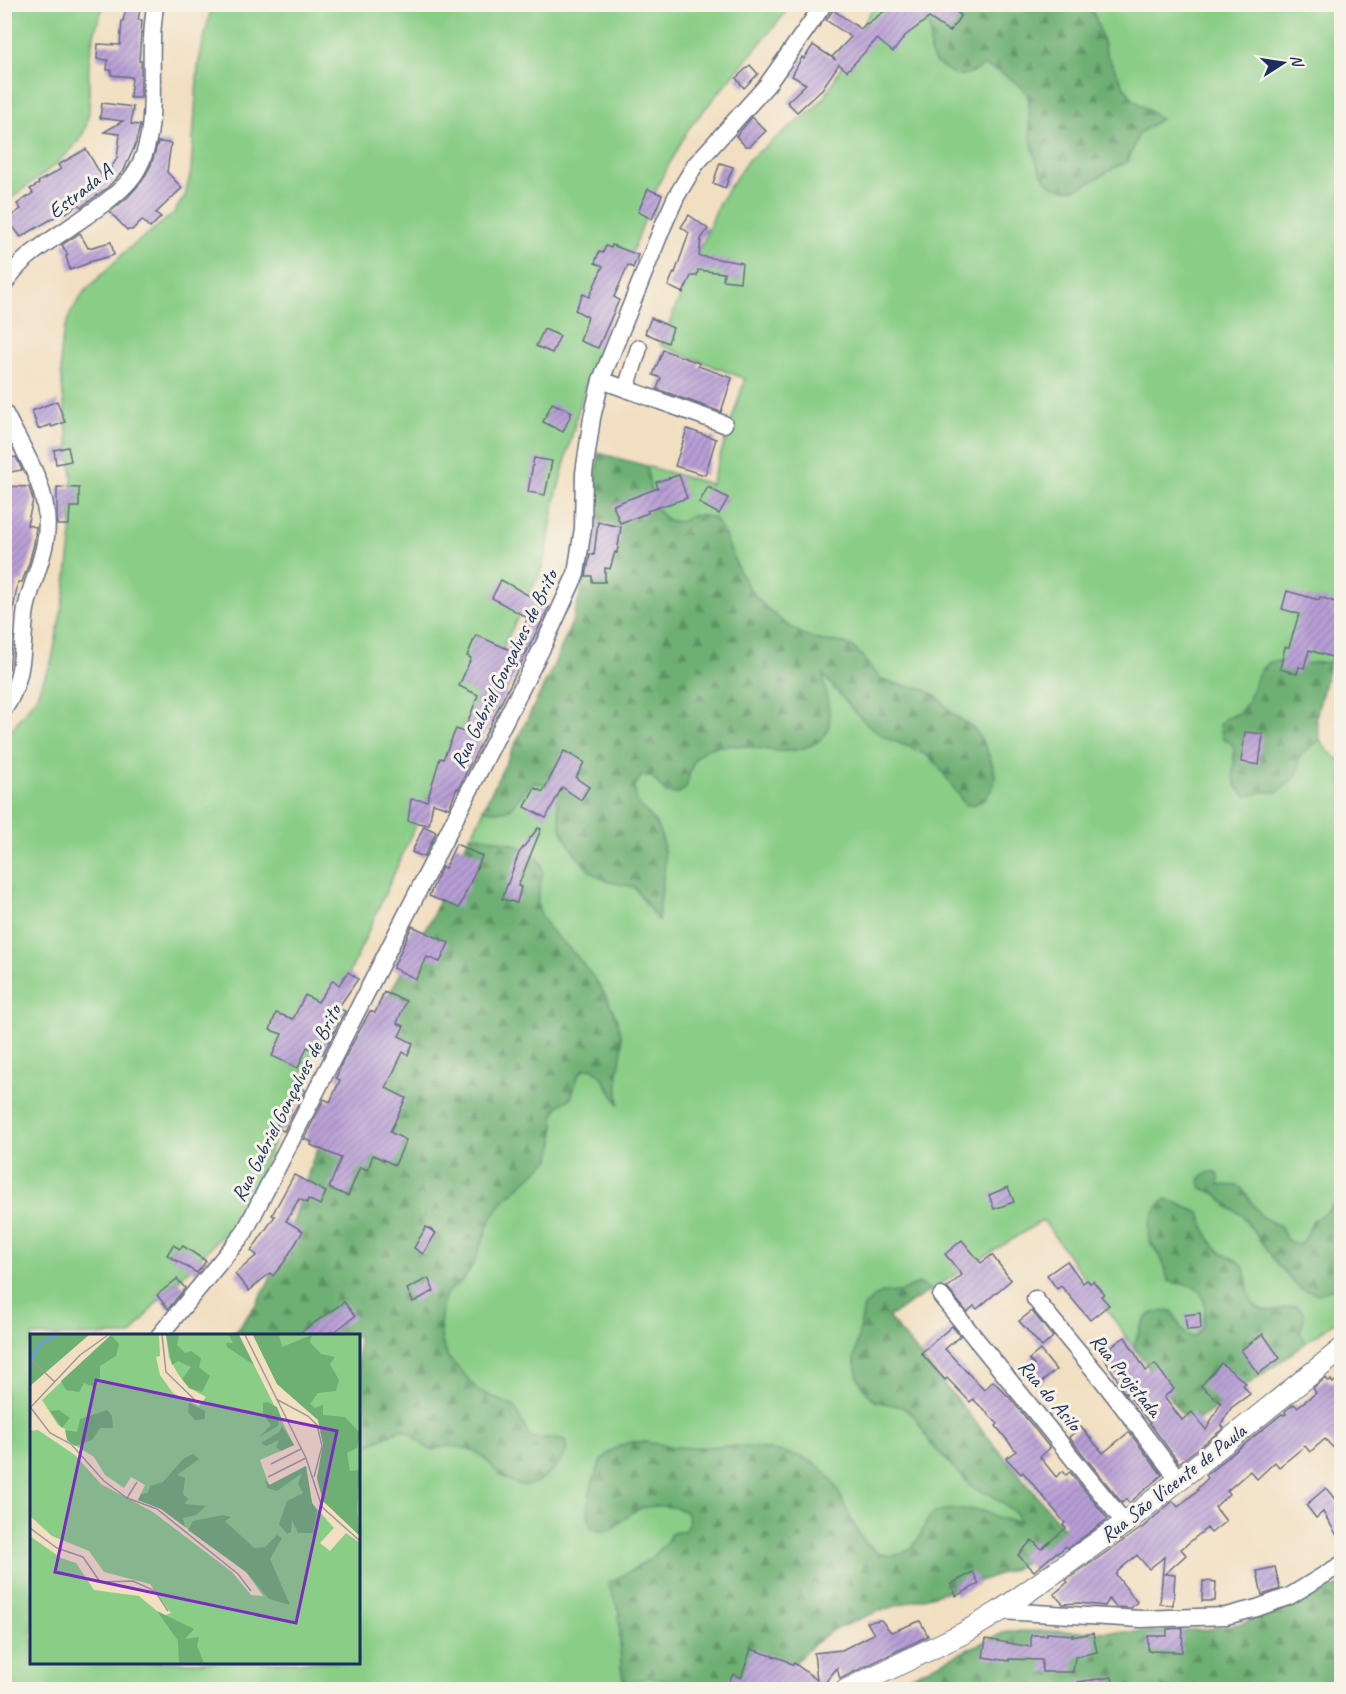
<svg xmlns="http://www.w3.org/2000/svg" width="1346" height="1694" viewBox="0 0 1346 1694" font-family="Caveat,sans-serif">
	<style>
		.grass { fill: #89cd86; stroke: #527e72; stroke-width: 1.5 }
		.forest { fill: url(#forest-firs); stroke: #447068; stroke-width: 1.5 }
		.building { fill: url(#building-hatch) }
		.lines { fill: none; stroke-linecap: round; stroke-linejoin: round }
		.minor-casing { stroke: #666d81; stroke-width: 19 }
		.tertiary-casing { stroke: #666d81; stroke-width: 23 }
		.minor { stroke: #fff; stroke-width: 16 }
		.tertiary { stroke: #fff; stroke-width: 21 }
		.labels { text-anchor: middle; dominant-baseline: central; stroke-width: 6; stroke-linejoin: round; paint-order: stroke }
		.street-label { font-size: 21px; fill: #1b2f5e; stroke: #f7f3e8 }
		.inset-river { fill: none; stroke: #6ba0d7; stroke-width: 3 }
		.inset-road { fill: none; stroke: #9c9999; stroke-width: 1.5 }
		.view { fill: #7b2cbf; fill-opacity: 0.15; stroke: #7b2cbf; stroke-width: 3 }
		.inset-edge { fill: none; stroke: #1b2f5e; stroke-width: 3 }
	</style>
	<defs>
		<pattern id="forest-firs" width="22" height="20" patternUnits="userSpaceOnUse" patternTransform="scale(1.5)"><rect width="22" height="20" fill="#6eb073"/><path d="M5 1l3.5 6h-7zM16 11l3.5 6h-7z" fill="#5a9062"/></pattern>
		<pattern id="building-hatch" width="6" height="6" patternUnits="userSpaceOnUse" patternTransform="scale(1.5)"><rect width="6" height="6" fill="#b89ed5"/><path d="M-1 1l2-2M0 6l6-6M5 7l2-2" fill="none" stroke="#9581b0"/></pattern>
	</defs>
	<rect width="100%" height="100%" fill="#f7f3e8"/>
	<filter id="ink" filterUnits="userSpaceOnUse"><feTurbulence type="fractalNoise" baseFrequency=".0167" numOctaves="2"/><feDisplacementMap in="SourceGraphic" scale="12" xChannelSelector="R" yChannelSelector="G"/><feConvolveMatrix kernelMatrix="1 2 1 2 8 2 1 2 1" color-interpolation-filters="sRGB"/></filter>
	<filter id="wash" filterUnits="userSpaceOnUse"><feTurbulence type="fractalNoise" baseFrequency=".008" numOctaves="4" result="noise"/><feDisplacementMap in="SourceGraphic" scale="24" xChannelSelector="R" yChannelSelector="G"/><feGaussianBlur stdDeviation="1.35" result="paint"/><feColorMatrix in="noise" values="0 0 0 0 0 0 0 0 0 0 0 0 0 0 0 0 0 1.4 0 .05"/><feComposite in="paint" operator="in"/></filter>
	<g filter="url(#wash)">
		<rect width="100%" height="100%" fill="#f2dfc1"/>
		<g class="grass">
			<path d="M5,4L104,5C97,23 90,43 89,63C87,88 95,119 79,140C60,166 28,183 5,204Z"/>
			<path d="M212,5H790L783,16L689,128L659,183L618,288L581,400L555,501L548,543L541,571L431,791L251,1193L232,1225L155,1304L131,1335L32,1336V1662H358V1336L233,1335L255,1306L268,1283L294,1220L312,1162L392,989L431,919L553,667L573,620L583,585L592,529L598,453L711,484L745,379L660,345L720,201L748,160L815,108L825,97L874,5H1341L1342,615L1316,717C1317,738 1323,751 1342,761L1341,1317L1190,1426L1043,1220L888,1317L1071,1537L1014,1569L879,1611L831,1631L802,1654L773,1689L5,1690V738L36,697L52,660L65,591L71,542L72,472L62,386L60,352L64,331L71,312L84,292L127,250L173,214L185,196L191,172L198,65Z"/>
		</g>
		<g class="forest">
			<path d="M910,5H1088L1095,16L1107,55L1125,88L1133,99L1161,119L1139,133L1128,162C1108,168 1089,187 1074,189C1036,195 1032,147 1029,121C1028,113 1030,104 1028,97C1023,83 996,69 983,66L971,73L962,75L953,74L935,62L930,52V31L925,19Z"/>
			<path d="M598,453L647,466C649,485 653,527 682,521C685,520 687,517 690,516C699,514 706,516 714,518C727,535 726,541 734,559C742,580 753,596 770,611C784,623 805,639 825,641C832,642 840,641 847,644C863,651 869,670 882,679C895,687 913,685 926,690C938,695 945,705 953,714C960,720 969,723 975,730C982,738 995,766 995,776C994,792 982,806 966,805C953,790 945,771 930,758C912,744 895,745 880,734C858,719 841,695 823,675C824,691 832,709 829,725C826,745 798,751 780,751C757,750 714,735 696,758C690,765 689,779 686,788L677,794L666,793L651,776H641L634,788L637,802L657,825L663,842L665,863L658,920L634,887C621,884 606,883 594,874C582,865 569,847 563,833C555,814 565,782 533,783C512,798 521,818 483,809L553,667L573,620L583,585L592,529Z"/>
			<path d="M1274,661L1299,664L1330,662L1316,717L1320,740L1303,753L1299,757L1298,771L1295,777L1278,792H1263L1247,796C1222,781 1241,755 1231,743C1229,741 1226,740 1223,738L1220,726L1225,718C1231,718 1233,716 1238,713C1259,696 1250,668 1274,661Z"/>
			<path d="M470,835C490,839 549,844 542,876C538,897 533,904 546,924C552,934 560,939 568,947C592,973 621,1009 622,1046C622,1055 619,1065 618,1073C617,1084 618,1095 619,1105L601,1075L591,1068L584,1069L578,1076L571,1098L558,1106L554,1116V1142L551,1158L503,1201L490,1221L474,1263L463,1280L446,1294L442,1307L440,1327L442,1342L448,1357L479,1391L514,1406L529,1436C541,1441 554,1435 565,1440C569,1452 565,1456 558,1464C537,1488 522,1494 496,1471C489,1465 484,1456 476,1452C465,1447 451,1445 440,1448C435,1449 435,1450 431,1450C425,1449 414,1433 401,1429L372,1443L359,1454L358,1336H233L255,1306L268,1283L294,1220L312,1162L392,989L431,919Z"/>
			<polygon points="1210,1172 1216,1173 1219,1176 1219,1185 1238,1186 1243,1190 1261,1216 1280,1227 1287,1240 1298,1245 1306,1237 1313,1220 1326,1213 1334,1203 1341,1200 1341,1289 1337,1288 1318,1294 1300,1289 1277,1264 1242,1215 1228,1207 1217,1194 1204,1189 1200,1185 1199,1180 1202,1176"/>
			<path d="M1167,1199L1200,1213C1204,1228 1209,1243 1222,1253C1229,1258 1237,1258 1242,1265C1250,1277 1244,1300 1259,1308C1270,1314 1283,1307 1296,1306L1303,1312L1304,1318L1300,1332L1306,1343L1190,1426L1134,1347C1137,1336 1142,1319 1153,1313C1158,1311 1166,1312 1172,1311C1179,1322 1180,1334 1193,1337C1208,1329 1210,1293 1193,1286C1186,1283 1177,1285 1169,1281C1166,1273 1164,1265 1161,1258C1158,1252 1152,1247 1150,1241C1145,1230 1155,1203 1167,1199Z"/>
			<path d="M918,1283L931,1290L888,1317L1071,1537C1023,1569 979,1582 924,1598C893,1607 861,1615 833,1630C812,1642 796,1662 780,1680L715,1685L691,1684L649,1678L630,1682L623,1679L621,1667L619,1611L608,1583C630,1571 660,1558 671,1534L685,1530L689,1522L686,1512C670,1504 645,1503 630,1514C614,1526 615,1534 592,1529C583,1509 590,1488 598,1468C603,1456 615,1446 628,1443C644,1439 661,1446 678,1447C694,1449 711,1446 727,1446C752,1446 799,1451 820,1467C847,1488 850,1547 886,1555C897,1558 911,1551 917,1541C924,1531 924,1518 937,1512C943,1509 974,1508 981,1511C995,1515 1004,1522 1020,1521L1014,1512L990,1494L978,1491L969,1484L931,1444L915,1417L902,1407L875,1401L867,1393L858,1378L854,1359L864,1307L874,1297L882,1293L901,1292Z"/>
			<polygon points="1341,1585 1341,1689 882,1690 1007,1631 1157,1632 1209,1629 1243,1623"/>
		</g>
		<g id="blocks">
			<g class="building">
				<polygon points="127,4 141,4 138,20 142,20 139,61 141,61 141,98 130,98 132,77 111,75 111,70 107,70 108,60 97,59 98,44 120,45 122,21 123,21"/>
				<polygon points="894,4 944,4 961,15 950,32 929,18 905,36 893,52 877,39 847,71 839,64 822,89 797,112 787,102 806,84 792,76 802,57 804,59 813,45 836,60 832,57 851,37 826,20 833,10 861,29 866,23 867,24"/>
				<polygon points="750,65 758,74 744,88 736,78"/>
				<polygon points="102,103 133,107 131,124 140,125 136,143 124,170 107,188 81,207 79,204 66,213 65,211 21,237 7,219 21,209 17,204 33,193 30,189 39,184 38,182 61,169 58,165 86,149 104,180 117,158 120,134 104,132 123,121 100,118"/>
				<polygon points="752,117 766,131 750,146 745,146 736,136"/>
				<polygon points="158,142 171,143 167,172 182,188 156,213 161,217 150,228 142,220 132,230 127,230 110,212 128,197 142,181 151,165"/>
				<polygon points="720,163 733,167 725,188 713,183"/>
				<polygon points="648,189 662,195 652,219 638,212"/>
				<polygon points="689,215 708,229 701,239 699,256 742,263 740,282 723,280 724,273 698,270 697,276 691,276 683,293 668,286 674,272 675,273 689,233 681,227"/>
				<polygon points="80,233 88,248 111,242 114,255 89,262 89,263 70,270 66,256 68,255 62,245"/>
				<polygon points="612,245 638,255 633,268 628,265 614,297 619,300 598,348 580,341 588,317 575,310 583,294 589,297 603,266 595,263 599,252 603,253 606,246 611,248"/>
				<polygon points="651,318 673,328 668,343 645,333"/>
				<polygon points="544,329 560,336 552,353 536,346"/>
				<polygon points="663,350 699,363 698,366 732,378 721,412 657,389 661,378 653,375"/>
				<polygon points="57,401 65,422 52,427 51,425 38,429 32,411"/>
				<polygon points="552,403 572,412 563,432 543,422"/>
				<polygon points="687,429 716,439 705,475 675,466"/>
				<polygon points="68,447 71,461 56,464 54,450"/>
				<polygon points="16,457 22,470 4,473 4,459"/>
				<polygon points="534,458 552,461 545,495 528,492"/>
				<polygon points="679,475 687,498 647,511 648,513 620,523 613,505 658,488 656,482"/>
				<polygon points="4,486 29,487 33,500 27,525 36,527 34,544 29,563 22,582 18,582 11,622 4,621"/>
				<polygon points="57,487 79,488 79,507 70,507 69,525 57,525"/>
				<polygon points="708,487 728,498 719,514 699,503"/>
				<polygon points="598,522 621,527 617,553 615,552 610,569 605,568 605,582 592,582 592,576 586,576 590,554 594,555"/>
				<polygon points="501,580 549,607 458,789 457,788 449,808 433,803 429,825 408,821 411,799 427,801 440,758 443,759 456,729 464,732 478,695 459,686 471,658 467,656 476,635 510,650 528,618 492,598"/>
				<polygon points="1287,591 1319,600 1320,597 1341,604 1341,660 1309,650 1304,668 1299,667 1297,674 1280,669 1285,647 1289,647 1299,614 1282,609"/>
				<polygon points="4,634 13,635 9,669 4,669"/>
				<polygon points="1245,732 1263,734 1259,765 1241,762"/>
				<polygon points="564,751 584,762 576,778 589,787 581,800 562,787 546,818 525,807 535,788 543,792"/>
				<polygon points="424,826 436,832 424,857 412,852"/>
				<polygon points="538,828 541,829 518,886 521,887 517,903 502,899 519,853"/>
				<polygon points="456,844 482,856 459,908 429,896 442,867 445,868"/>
				<polygon points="412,926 449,943 440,962 427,957 416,979 393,968"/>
				<polygon points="348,972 358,979 338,1008 345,1011 323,1054 307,1047 298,1068 272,1056 282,1034 270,1030 276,1013 293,1019 305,995 318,1002 333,980 339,985"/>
				<polygon points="384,992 406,1001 397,1023 404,1026 399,1036 413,1043 408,1055 403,1052 386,1088 406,1098 390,1132 406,1140 395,1165 373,1155 368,1170 360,1167 348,1196 329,1188 341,1158 311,1145 312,1142 304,1139 324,1099 330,1102 340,1080 336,1078 342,1063 370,1011 375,1013"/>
				<polygon points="298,1087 305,1090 284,1131 276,1128 283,1108 288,1110"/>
				<polygon points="294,1175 326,1192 320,1205 308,1199 307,1203 299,1199 286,1221 303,1231 285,1261 273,1276 270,1273 249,1291 235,1274 257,1255 251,1251 275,1216 272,1215"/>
				<polygon points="1008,1187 1014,1202 994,1209 989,1195"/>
				<polygon points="426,1227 436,1233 423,1254 414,1248"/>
				<polygon points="962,1240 981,1263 992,1255 1011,1280 977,1309 974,1306 967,1312 947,1288 962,1275 945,1254"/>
				<polygon points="173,1245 180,1249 183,1246 206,1261 197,1273 167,1255"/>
				<polygon points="1067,1261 1083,1283 1087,1280 1090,1283 1093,1281 1104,1294 1101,1296 1109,1305 1090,1320 1061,1286 1057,1289 1047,1275"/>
				<polygon points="428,1278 434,1291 413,1302 407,1289"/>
				<polygon points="177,1279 185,1288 168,1309 157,1295"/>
				<polygon points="344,1302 355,1316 334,1332 333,1331 326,1335 297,1335"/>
				<polygon points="1032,1311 1053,1337 1042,1347 1019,1321"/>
				<polygon points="1200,1313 1201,1329 1187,1330 1185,1315"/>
				<polygon points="952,1326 960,1336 945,1349 984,1390 993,1381 1010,1398 1050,1448 1040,1457 1056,1477 1063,1471 1066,1475 1070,1472 1108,1519 1068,1548 1066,1546 1058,1553 1057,1552 1034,1571 1018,1555 1032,1540 1041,1549 1066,1528 1063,1525 1065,1523 1023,1472 1021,1474 1006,1458 1016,1451 996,1426 998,1424 973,1399 970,1402 947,1378 945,1380 921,1353"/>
				<polygon points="1263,1334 1280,1358 1258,1374 1241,1350"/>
				<polygon points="1125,1337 1146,1371 1155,1364 1174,1389 1164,1397 1182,1420 1192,1412 1206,1430 1221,1403 1201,1386 1221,1363 1246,1383 1243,1385 1250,1394 1231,1408 1221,1425 1224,1428 1179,1463 1127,1393 1126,1394 1117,1383 1119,1382 1101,1353"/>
				<polygon points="1040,1350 1056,1370 1036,1387 1025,1373 1034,1365 1029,1359"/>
				<polygon points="1341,1375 1341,1456 1325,1439 1310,1452 1305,1446 1279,1467 1275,1462 1257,1479 1250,1471 1227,1491 1229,1494 1215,1507 1226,1521 1211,1533 1207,1528 1181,1549 1186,1555 1165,1574 1175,1575 1173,1605 1160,1604 1164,1557 1149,1569 1137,1555 1118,1571 1116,1575 1137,1602 1131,1608 1116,1607 1109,1599 1105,1606 1079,1603 1063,1604 1054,1594 1068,1582 1066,1580 1143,1527 1173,1501 1178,1507 1198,1490 1197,1489 1208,1478 1206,1475 1282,1414 1284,1415 1286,1414 1285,1411 1294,1404 1297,1407 1316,1393 1313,1388 1326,1378 1329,1382 1331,1380 1333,1383"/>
				<polygon points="1081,1427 1103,1453 1129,1432 1162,1475 1129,1503 1126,1499 1122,1503 1069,1437"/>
				<polygon points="1326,1488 1341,1507 1341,1542 1323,1512 1316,1518 1306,1505"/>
				<polygon points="1275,1567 1280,1589 1262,1595 1257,1571"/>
				<polygon points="973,1572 979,1584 956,1596 951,1584"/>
				<polygon points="1203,1581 1216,1582 1215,1601 1202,1601"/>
				<polygon points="881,1620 891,1632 920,1621 928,1636 840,1679 837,1668 823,1685 829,1689 725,1689 733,1674 741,1678 751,1649 785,1660 793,1665 794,1663 817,1680 814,1653 842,1650 874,1634 867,1622"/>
				<polygon points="1183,1628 1182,1652 1148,1651 1148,1636 1167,1636 1167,1629"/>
				<polygon points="1047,1633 1073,1635 1072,1637 1093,1633 1097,1652 1075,1657 1073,1672 1042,1672 1042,1660 1009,1659 1009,1661 983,1657 986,1639 1031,1647 1031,1635 1047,1635"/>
				<polygon points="1112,1677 1114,1689 1078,1689 1078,1682"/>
			</g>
		</g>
	</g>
	<g filter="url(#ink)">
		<use href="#blocks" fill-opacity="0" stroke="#666d81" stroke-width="1.5"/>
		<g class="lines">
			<g class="minor-casing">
				<g id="minor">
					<path d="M4,285C20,257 48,243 73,225C92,212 120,194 133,176C159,141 150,82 152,41C152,29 154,17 155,4"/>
					<polyline points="601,380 724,424"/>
					<polyline points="626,389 639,348"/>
					<path d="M4,412C23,450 52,492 46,536C43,564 28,589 25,616C22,649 24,680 4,709"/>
					<polyline points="941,1296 1125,1523"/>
					<polyline points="1035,1299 1103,1381 1179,1480"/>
					<polyline points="159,1336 244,1233 544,644 576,574 583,528 584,473 592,418 601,380 663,226 676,197 695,165 767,85 824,4"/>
					<polyline points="1000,1611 1141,1619 1226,1616 1257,1608 1290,1596 1342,1564"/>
				</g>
			</g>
			<g class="tertiary-casing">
				<polyline id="tertiary" points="846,1690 964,1633 1000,1611 1125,1523 1342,1349"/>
			</g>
			<use href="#minor" class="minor"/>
			<use href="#tertiary" class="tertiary"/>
		</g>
	</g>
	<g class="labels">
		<g class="street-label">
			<text transform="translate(80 191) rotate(-38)">Estrada A</text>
			<text transform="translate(504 669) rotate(-64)">Rua Gabriel Gonçalves de Brito</text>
			<text transform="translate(286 1103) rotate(-63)">Rua Gabriel Gonçalves de Brito</text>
			<text transform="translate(1126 1375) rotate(51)">Rua Projetada</text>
			<text transform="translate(1050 1395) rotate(50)">Rua do Asilo</text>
			<text transform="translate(1173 1483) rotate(-38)">Rua São Vicente de Paula</text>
		</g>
	</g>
	<g transform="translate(30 1334)">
		<rect width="330" height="330" fill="#f2dfc1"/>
		<path d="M81,1H129L130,22L126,23L130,41L143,59L169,72L176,63L159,54L148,40L139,24L136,1H209L264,111L230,126L239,151L276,132L282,169L304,194L290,209L300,217L316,199L330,209V329H0V202L31,224L46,229L64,256L109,262L133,282L141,279L120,250L74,238L59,217L22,202L0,182V97L8,96L45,121L71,150L123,178L202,238L221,261L233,262L216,238L131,175L108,166L115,151L101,143L94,154L75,141L64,123L37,106L38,97L28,91L12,66ZM223,1H330V202L293,167L287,144L293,110L288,86L247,50Z" fill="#89cd86"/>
		<path d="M0,1H59L0,52ZM81,1L89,10L86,22L70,32V43L64,53L54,49L49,58L36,56L31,47ZM136,1H149L147,11L155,19L161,17L171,24L169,33L180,42L172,58L159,54L152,45L161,33L148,27L142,31ZM199,1H209L224,31L197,13L196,9H203ZM223,1H249L252,13L282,1L280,8L291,20L305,23L300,30L309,46L306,57L288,59L280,70L285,74L293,71V81L315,83L330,99L327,114L317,119L320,137L330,136L327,176L330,202L293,167L287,144L293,110L288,86L247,50ZM237,68L247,73L253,88L249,86L248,92L229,103L241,91L233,80V69ZM159,69L175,77V85L165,86L158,78ZM29,76L40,84L32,94L20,77ZM77,76L82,82L83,94H70L62,106L45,112L37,106L35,96L47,98L50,85ZM252,92L264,111L251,117L246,113L249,106L236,112L231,109L249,98ZM163,120L169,125L147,141L155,144L153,160L158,165L155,170L176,172L166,181L153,184L155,193L131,175L108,166L111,160L118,159L120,152L133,148L153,125ZM276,132L282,169L287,177L283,199H268L262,186L261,198L257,200L249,190L257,167L273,159L268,150L272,139L247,157L237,154L235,146L240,151ZM193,181L201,183L195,187L224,214L235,213L247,201L252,204L240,225L260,271L239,265L216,238L158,196L163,187ZM127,277L164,295L155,305L169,303L167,312L174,329H149L148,307Z" fill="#6eb073"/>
		<path class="inset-river" d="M0,30L9,11L26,1"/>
		<path class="inset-road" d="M132,1L136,38L167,68M215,1L276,124L292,173L330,207M0,25L25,48M246,65L278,82L287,91L292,112L284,143M0,74L50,21L78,1M1,74L20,99L41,110L74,147L97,164L127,175L208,240L221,257M241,130L271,115M238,143L276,124M97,164L107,148M0,194L27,214L53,223L70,248L103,247L125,257L138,277"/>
		<path class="view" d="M66,46L307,97L266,289L25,238Z"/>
		<rect width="330" height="330" class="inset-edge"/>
	</g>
	<rect width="1346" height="1694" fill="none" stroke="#f7f3e8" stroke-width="24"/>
	<g transform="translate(1283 63) rotate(78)" stroke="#f7f3e8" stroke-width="4.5" paint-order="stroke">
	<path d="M0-4.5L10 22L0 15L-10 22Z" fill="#1b2f5e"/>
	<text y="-9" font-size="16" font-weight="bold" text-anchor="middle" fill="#1b2f5e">N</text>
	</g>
</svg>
